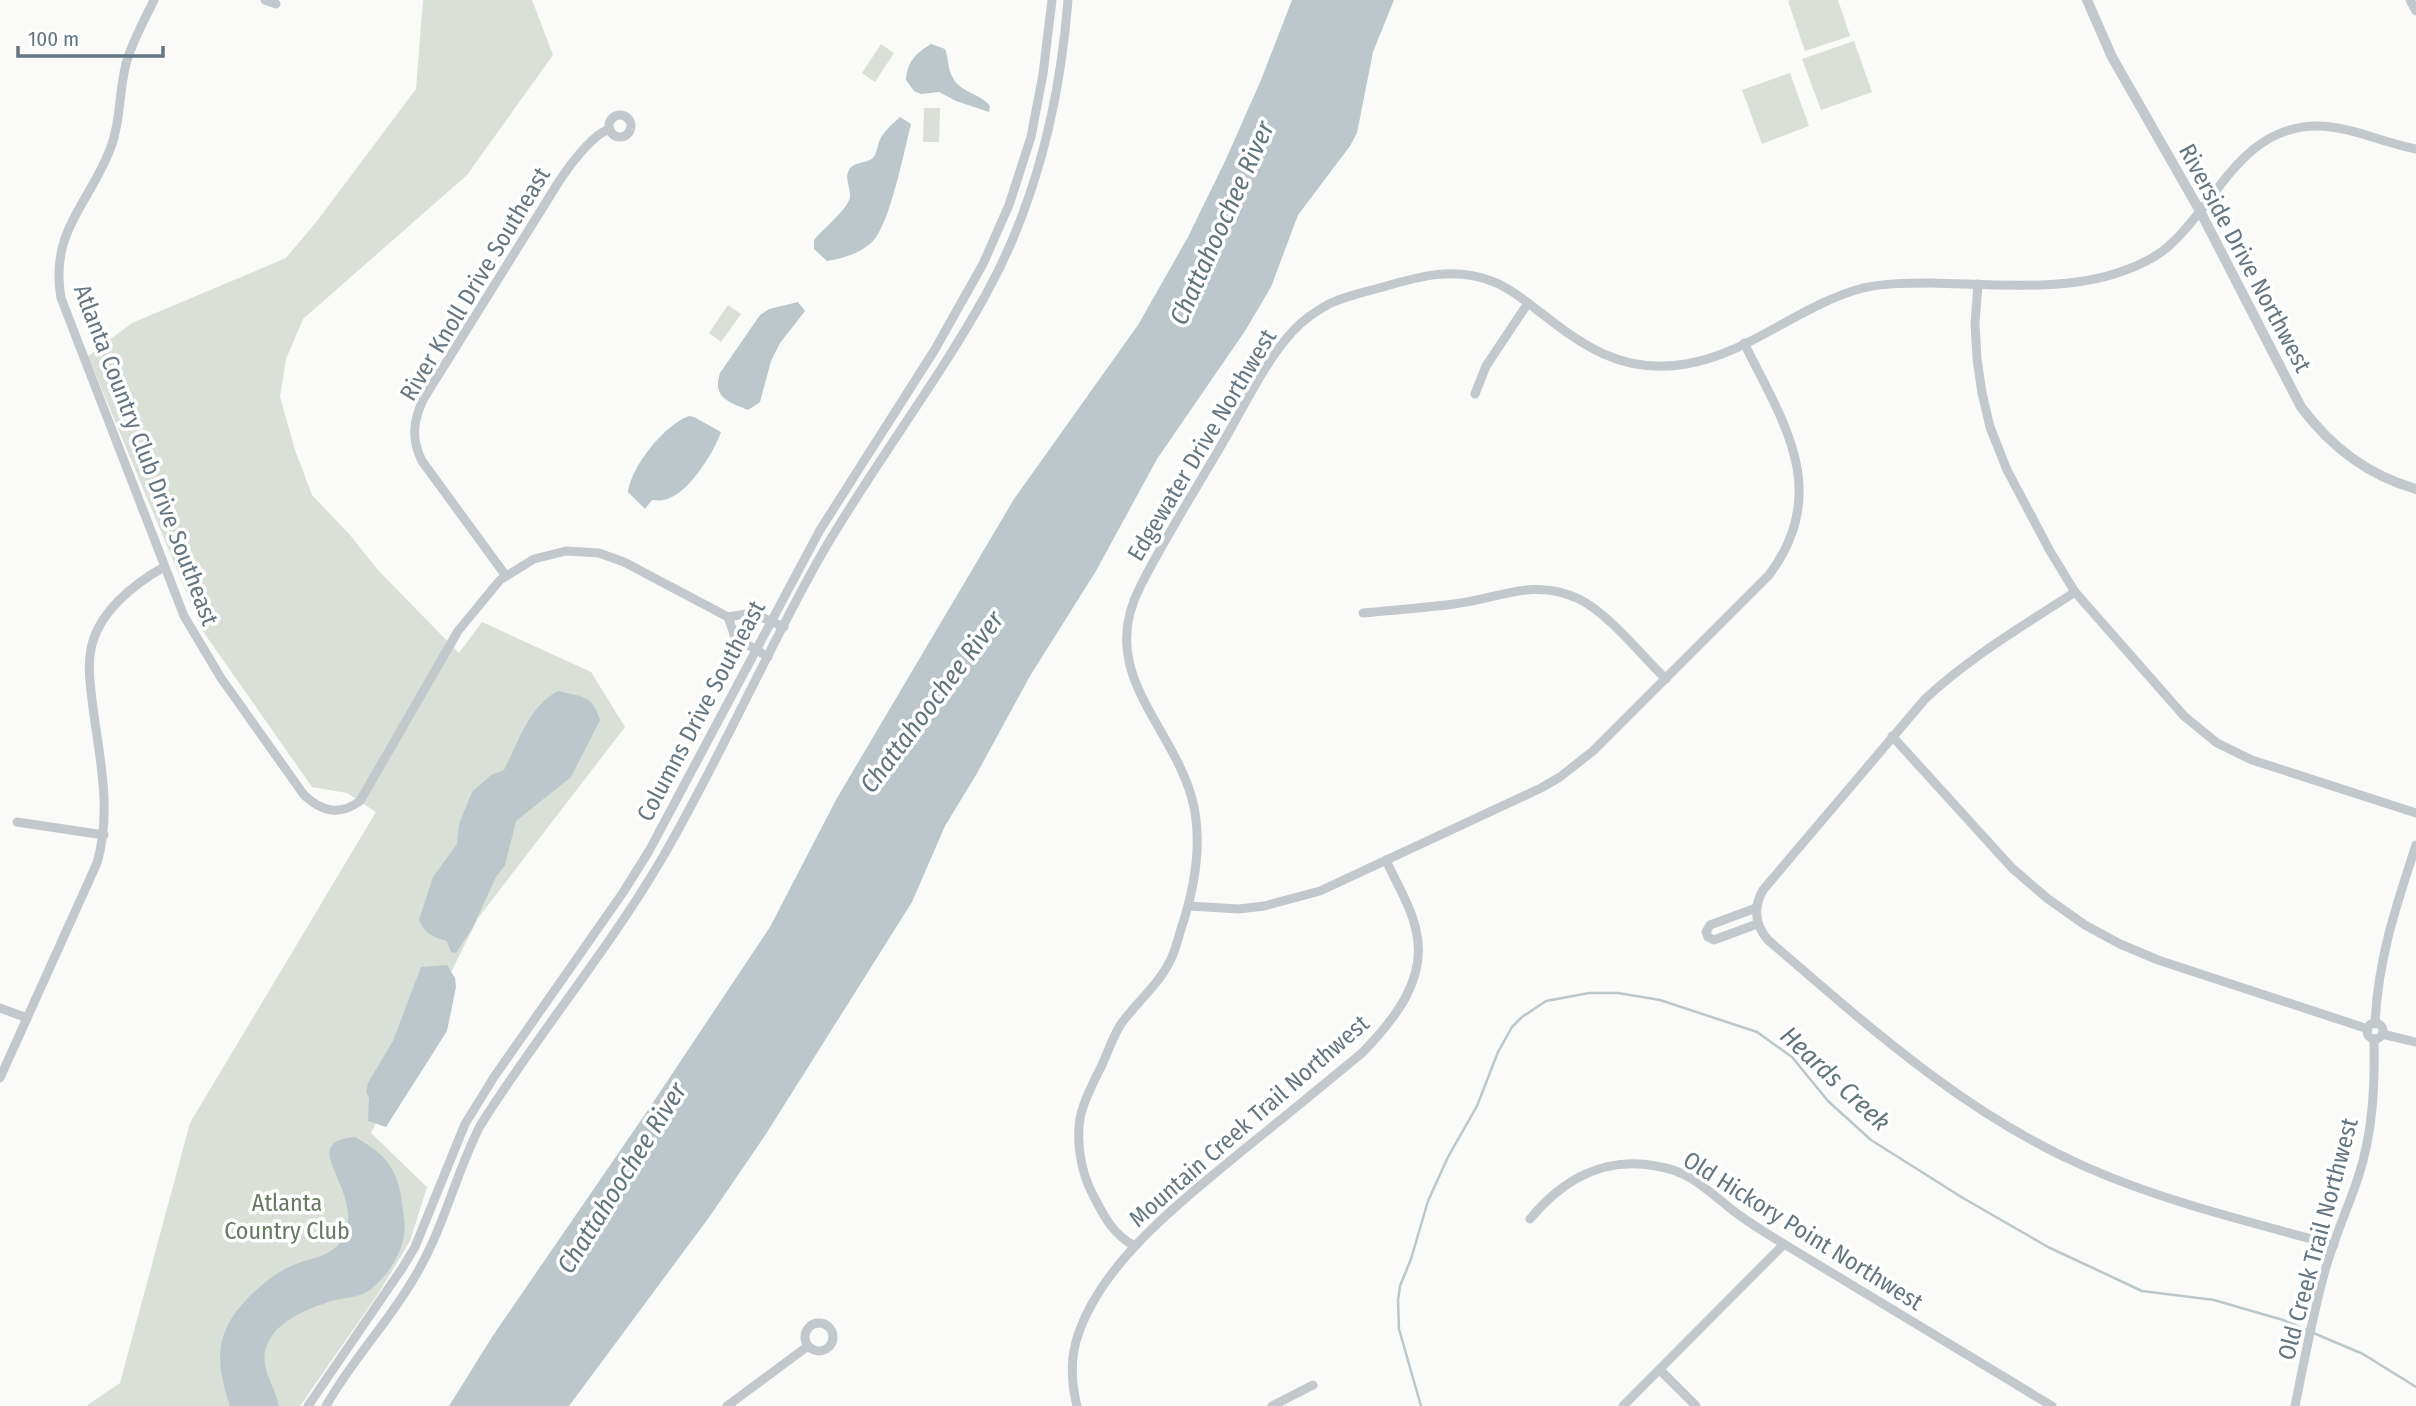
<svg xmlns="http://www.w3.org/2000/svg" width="2416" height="1406" viewBox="0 0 2416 1406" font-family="'Fira Sans Condensed',sans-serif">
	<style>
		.green { fill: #dadfd7 }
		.water { fill: #bbc7cb }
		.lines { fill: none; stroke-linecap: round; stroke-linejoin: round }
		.stream { stroke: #bbc7cb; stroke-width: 2.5 }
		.minor { stroke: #c3c8cc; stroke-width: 9 }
		.tertiary { stroke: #c3c8cc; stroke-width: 10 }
		.labels { text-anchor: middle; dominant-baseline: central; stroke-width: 7; stroke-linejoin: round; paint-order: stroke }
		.street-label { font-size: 24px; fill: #657683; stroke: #fff }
		.park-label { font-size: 24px; fill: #687a64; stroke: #fff }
		.water-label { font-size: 26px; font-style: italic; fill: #60757c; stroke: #fff }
	</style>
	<rect width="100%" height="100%" fill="#fafaf8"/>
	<g class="green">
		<polygon points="423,0 532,0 553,55 467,175 303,319 286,359 280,397 295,450 312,495 350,535 377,569 459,653 482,622 591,672 625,727 478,918 371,1133 427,1187 410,1241 378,1294 300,1406 86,1406 120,1383 190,1123 376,812 347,793 312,787 202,630 88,356 132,323 286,258 317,221 416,89"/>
		<polygon points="1791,0 1838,0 1850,36 1805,51 1788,1"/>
		<polygon points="1854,41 1872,92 1821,110 1802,59"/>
		<polygon points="881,44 894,53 875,82 862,73"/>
		<polygon points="1790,73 1809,126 1762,144 1742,90"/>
		<polygon points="924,108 940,108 939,142 923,142"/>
		<polygon points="728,305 741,314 721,342 709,333"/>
	</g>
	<g class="water">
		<polygon points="1292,0 1394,0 1373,52 1357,133 1350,146 1298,215 1271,287 1245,331 1157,459 1096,571 1030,676 976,775 945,826 912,902 766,1134 710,1216 569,1406 449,1406 494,1334 648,1110 770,927 837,798 1014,499 1138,325 1188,237 1226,159 1261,80"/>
		<path d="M931,44L945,49C949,58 947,68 953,78C961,93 980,93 990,106L989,112L956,101L939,92L921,94L914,91L906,80C907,62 916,53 931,44Z"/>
		<path d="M900,117L911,124C904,151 890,225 872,242C859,254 844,258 827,261L814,249V240C822,230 848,209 850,197C851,189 844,178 849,170C854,161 866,164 873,158C877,153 877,148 879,142C883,132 892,124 900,117Z"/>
		<path d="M798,302L805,311L780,343L771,361L760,402L748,410C729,402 712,398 720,373L760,315L769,309Z"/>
		<path d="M689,416L694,417L721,432C714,452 687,497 663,500C660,501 656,500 652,500L645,509L628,492C631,467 664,425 689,416Z"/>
		<path d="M558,691C582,697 592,694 600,720L571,777L516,821L505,865L496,877L472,929L456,953L451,952L447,941C433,937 425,934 419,920L433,877L457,844L459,824L472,792L491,775L504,770C518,743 529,706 558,691Z"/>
		<polygon points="447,965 455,978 456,987 447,1031 386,1127 368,1121 369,1098 366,1092 368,1083 393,1041 421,967"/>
		<path d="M355,1137C385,1154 398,1168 402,1203C403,1213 406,1225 404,1235C402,1255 382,1285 363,1294C353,1298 341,1298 332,1301C309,1308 277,1320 267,1345C258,1366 275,1386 279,1406H230C214,1358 215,1330 252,1294C265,1282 279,1270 296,1264C311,1258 328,1257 339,1244C367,1208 321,1164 331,1147C335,1139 347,1138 355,1137Z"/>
	</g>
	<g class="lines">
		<polyline class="stream" points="1421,1406 1399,1329 1398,1300 1400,1286 1411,1259 1428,1201 1448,1157 1477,1106 1498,1052 1512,1027 1522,1017 1546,1001 1589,993 1618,993 1660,1000 1757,1032 1792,1057 1828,1101 1871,1140 1963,1198 2048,1247 2142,1291 2214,1300 2283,1320 2363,1354 2416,1387"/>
		<g class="minor">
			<path d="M154,0C144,21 132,42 126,64C119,90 121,118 112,144C92,202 49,229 61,298L184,616L221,678L304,795C322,812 340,816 360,801L458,631L500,580L534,559L566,551L599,553L624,562L728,617L752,613L784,627"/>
			<polyline points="265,0 276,4"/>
			<polyline points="2410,0 2416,11"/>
			<circle cx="620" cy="126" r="11"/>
			<polyline points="1978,284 1975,324 1977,359 1982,393 1990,427 2007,470 2050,551 2075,592 2184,716 2217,743 2252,760 2416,813"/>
			<polyline points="1475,394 1486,366 1528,303"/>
			<path d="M506,576L422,461C411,439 413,420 424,398L558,183C569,166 591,136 609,129"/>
			<path d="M2075,592C2023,626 1970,657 1925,699L1763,890C1753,908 1755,925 1768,940C1868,1026 1965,1114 2086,1167C2165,1202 2250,1222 2334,1245"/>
			<path d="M1363,613C1393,610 1424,608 1454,604C1499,599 1533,577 1579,599C1608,613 1642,656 1666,679"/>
			<polyline points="728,617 735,637 768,657"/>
			<polyline points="1892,736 2012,868 2048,899 2085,925 2120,944 2158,960 2368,1029"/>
			<polyline points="17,822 104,835"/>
			<path d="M1189,906L1239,909L1264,906L1320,891L1541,788L1560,777L1593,751L1769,575C1832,491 1783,422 1744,343"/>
			<polyline points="1756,908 1710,925 1706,932 1708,937 1714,940 1757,924"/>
			<polyline points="0,1008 27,1018"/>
			<circle cx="2375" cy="1031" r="8"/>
			<path d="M2375,1024C2378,958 2396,907 2416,845"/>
			<polyline points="2382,1034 2416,1042"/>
			<path d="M0,1078L97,863C112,812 100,760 93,708C91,689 87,668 91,649C98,612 134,584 164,567"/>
			<path d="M1530,1219C1562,1180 1604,1156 1656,1166C1669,1168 1681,1172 1692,1179C1708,1189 1723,1203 1739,1215C1753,1225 1769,1235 1784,1244L2052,1406"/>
			<path d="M1135,1246C1113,1235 1104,1216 1093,1195C1080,1171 1074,1133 1083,1107C1088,1092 1095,1079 1102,1065C1108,1052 1113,1036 1121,1024C1136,1003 1159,984 1170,961C1175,952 1178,939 1181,929C1195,887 1204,839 1191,795C1168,720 1096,670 1141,585C1167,534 1198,486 1226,437C1246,403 1266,360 1293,331C1303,320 1316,311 1329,304C1346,296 1365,292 1383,287C1420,276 1456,266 1494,282C1508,287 1520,297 1532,306C1581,344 1619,375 1686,364C1749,354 1801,304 1863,288C1885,283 1908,283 1931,283C1990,284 2067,292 2123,271C2140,265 2159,256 2172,243C2218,200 2243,126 2317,126C2350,126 2383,143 2416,149"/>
			<circle cx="819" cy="1337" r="14"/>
			<polyline points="1660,1370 1696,1406"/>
			<polyline points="308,1406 403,1267 415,1247 465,1124 494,1077 622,894 649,851 820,530 934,351 983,264 1009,205 1031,137 1043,74 1052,0"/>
			<path d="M326,1406C351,1361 388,1323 414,1278C443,1231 455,1175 480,1126C537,1035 607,952 661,860C719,761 764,656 820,557C871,468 935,386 985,296C1035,206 1060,102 1068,0"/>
			<polyline points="727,1406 808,1346"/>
			<path d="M1077,1406C1071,1382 1070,1356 1079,1332C1105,1259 1184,1199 1242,1151C1282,1119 1322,1086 1362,1053C1394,1020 1428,979 1416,930C1411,906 1396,883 1386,860"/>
			<polyline points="1272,1406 1313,1385"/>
			<polyline points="1623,1406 1784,1244"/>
			<path d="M2295,1406C2304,1362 2312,1318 2324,1274C2333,1241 2347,1210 2358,1178C2373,1132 2375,1087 2374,1039"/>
		</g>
		<path class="tertiary" d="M2087,0L2112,57L2200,211L2301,407C2331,447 2367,475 2416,489"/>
	</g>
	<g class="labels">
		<g class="street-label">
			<text transform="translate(2245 258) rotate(62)">Riverside Drive Northwest</text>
			<text transform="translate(475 284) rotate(-59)">River Knoll Drive Southeast</text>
			<text transform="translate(1202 445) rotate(-59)">Edgewater Drive Northwest</text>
			<text transform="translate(146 455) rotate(69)">Atlanta Country Club Drive Southeast</text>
			<text transform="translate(701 711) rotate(-62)">Columns Drive Southeast</text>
			<text transform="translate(1249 1121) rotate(-41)">Mountain Creek Trail Northwest</text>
			<text transform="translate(1803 1231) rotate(32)">Old Hickory Point Northwest</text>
			<text transform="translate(2318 1239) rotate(-75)">Old Creek Trail Northwest</text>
		</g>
		<g class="park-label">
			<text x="287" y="1203">Atlanta<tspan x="287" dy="28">Country Club</tspan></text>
		</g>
		<g class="water-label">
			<text transform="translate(1222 223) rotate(-66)">Chattahoochee River</text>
			<text transform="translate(932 702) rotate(-53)">Chattahoochee River</text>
			<text transform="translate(1835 1079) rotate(43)">Heards Creek</text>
			<text transform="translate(622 1178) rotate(-58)">Chattahoochee River</text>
		</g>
	</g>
	<path d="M18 46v10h145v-10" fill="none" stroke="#657683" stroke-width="3.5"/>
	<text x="28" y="46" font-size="21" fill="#657683" stroke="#ffffff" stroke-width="5" paint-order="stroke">100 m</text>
</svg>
